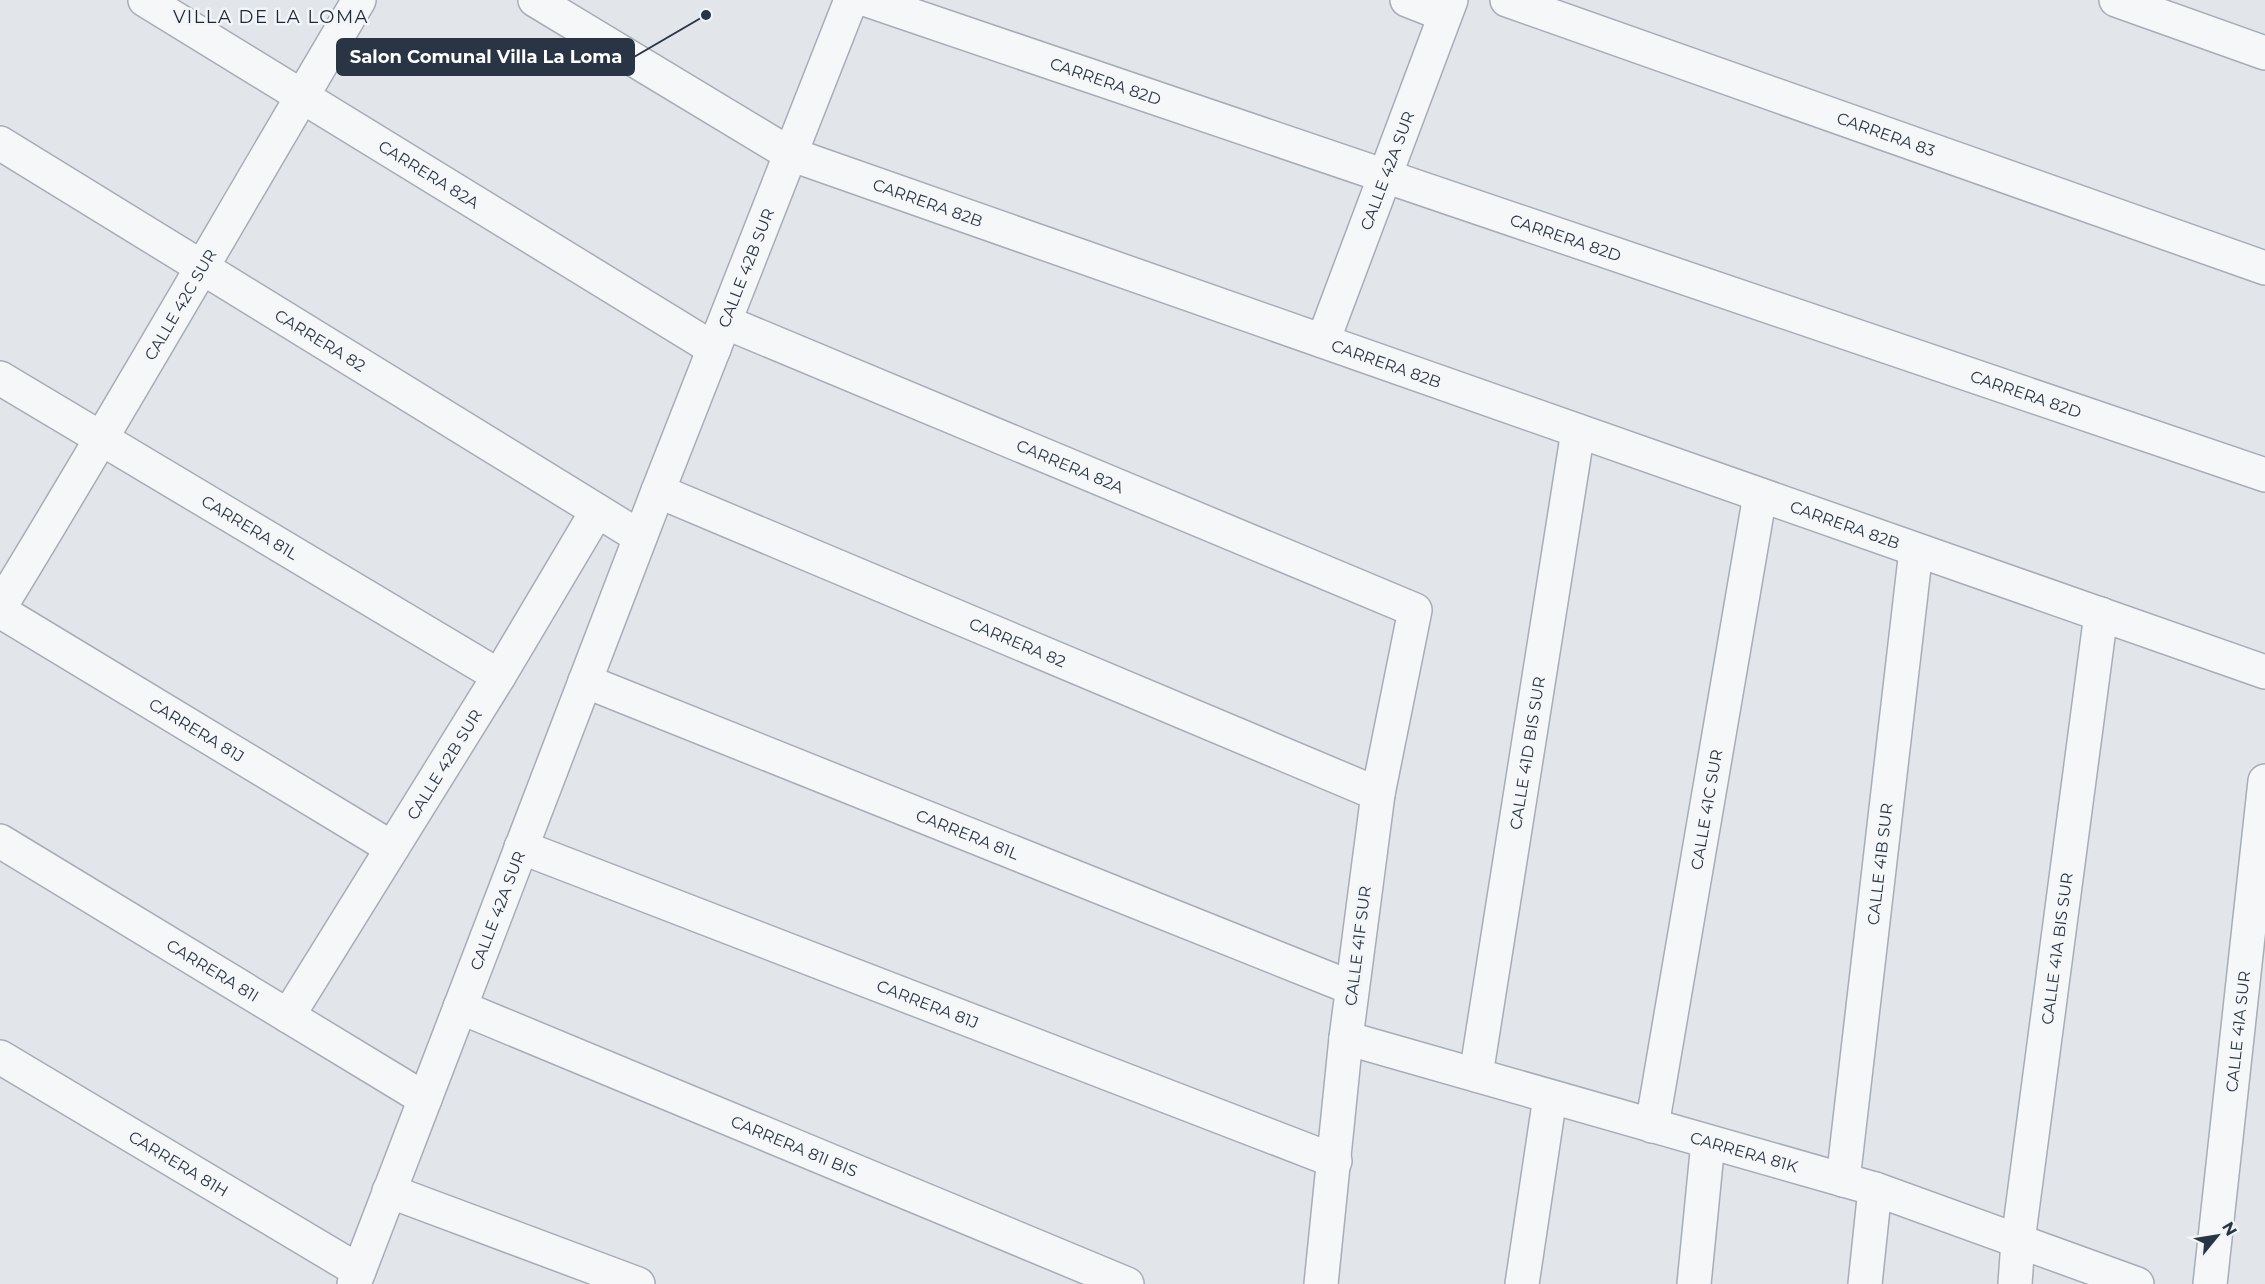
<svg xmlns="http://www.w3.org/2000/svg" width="2265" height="1284" viewBox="0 0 2265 1284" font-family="Montserrat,sans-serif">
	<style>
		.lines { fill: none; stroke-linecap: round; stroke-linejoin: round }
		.minor-casing { stroke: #a7adb6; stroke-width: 36 }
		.minor { stroke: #f5f7f9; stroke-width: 33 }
		.labels { text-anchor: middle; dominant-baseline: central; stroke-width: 5; stroke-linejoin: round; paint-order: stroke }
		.street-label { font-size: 16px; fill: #293544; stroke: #f2f5f8 }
		.neighbourhood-label { font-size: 18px; letter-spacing: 1.5px; fill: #1c2635; stroke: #f2f5f8 }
		.leader { fill: none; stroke: #293544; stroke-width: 2 }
		.callout-dot { fill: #293544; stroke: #f2f5f8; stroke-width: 2 }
		.callout { fill: #293544; stroke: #293544; stroke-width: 2 }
		.callout-label { font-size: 18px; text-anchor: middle; font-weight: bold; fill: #fff }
	</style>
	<rect width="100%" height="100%" fill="#e2e6eb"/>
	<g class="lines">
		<g class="minor-casing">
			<g id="minor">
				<path id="s1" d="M145,0L714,349"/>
				<path id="s2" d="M535,0L790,154L2265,672"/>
				<path id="s3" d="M867,0L2265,475"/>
				<polyline points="1407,0 1445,15"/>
				<path id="s4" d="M1507,0L2265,268"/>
				<polyline points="2116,0 2265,53"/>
				<path id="s5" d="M0,143L640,537"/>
				<path id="s6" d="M725,322L1415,610L1378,794L1346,1038L1321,1284"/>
				<path id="s7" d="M1323,341L1451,0"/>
				<path id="s8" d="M0,378L499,676"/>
				<path id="s9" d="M658,491L1378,794"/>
				<path id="s10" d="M0,607C123,406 239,202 359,0"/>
				<path id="s11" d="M0,611L392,848"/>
				<path id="s12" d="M585,681L1352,988"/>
				<path id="s13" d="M0,841L425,1099"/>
				<path id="s14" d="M521,847L1335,1161"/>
				<path id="s15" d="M460,1007L1127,1284"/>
				<path id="s16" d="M288,1016L499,676L597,511"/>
				<path id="s17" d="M1346,1038L1875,1189L2137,1284"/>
				<path id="s18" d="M0,1057L359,1271"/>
				<path id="s19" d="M1476,1075L1578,431"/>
				<path id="s20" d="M1652,1126L1760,495"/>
				<path id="s21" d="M1843,1180L1916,550"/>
				<polyline points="389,1191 638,1284"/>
				<path id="s22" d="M354,1284L658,491L851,0"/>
				<polyline points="1522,1284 1550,1097"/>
				<polyline points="1694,1284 1708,1142"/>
				<polyline points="1865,1284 1875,1189"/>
				<path id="s23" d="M2015,1284L2018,1241L2101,614"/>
				<path id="s24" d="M2210,1284L2265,781"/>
			</g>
		</g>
		<use href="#minor" class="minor"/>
	</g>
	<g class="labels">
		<g class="street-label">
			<text stroke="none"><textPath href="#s3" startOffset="252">CARRERA 82D</textPath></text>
			<text stroke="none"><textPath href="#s4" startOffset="402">CARRERA 83</textPath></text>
			<text stroke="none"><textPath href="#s7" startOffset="182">CALLE 42A SUR</textPath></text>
			<text stroke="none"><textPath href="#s1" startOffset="333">CARRERA 82A</textPath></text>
			<text stroke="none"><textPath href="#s2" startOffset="444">CARRERA 82B</textPath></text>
			<text stroke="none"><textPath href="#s3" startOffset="738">CARRERA 82D</textPath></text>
			<text stroke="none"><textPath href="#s22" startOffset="1089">CALLE 42B SUR</textPath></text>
			<text stroke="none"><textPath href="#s10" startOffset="352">CALLE 42C SUR</textPath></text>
			<text stroke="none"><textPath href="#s5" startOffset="376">CARRERA 82</textPath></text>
			<text stroke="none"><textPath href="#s2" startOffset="930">CARRERA 82B</textPath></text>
			<text stroke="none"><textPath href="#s3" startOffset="1224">CARRERA 82D</textPath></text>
			<text stroke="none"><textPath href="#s6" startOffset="374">CARRERA 82A</textPath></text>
			<text stroke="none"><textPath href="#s2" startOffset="1416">CARRERA 82B</textPath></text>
			<text stroke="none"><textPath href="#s8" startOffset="291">CARRERA 81L</textPath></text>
			<text stroke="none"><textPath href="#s9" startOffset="390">CARRERA 82</textPath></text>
			<text stroke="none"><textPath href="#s11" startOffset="230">CARRERA 81J</textPath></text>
			<text stroke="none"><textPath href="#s19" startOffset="326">CALLE 41D BIS SUR</textPath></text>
			<text stroke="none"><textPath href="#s16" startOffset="296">CALLE 42B SUR</textPath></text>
			<text stroke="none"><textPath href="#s20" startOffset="321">CALLE 41C SUR</textPath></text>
			<text stroke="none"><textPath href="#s12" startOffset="412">CARRERA 81L</textPath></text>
			<text stroke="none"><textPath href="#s21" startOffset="318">CALLE 41B SUR</textPath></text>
			<text stroke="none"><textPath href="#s22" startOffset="400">CALLE 42A SUR</textPath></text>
			<text transform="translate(1358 946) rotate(-83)">CALLE 41F SUR</text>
			<text stroke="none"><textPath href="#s23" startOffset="338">CALLE 41A BIS SUR</textPath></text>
			<text stroke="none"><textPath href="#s13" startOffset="249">CARRERA 81I</textPath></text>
			<text stroke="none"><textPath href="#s14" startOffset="436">CARRERA 81J</textPath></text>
			<text stroke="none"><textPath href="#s24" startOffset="254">CALLE 41A SUR</textPath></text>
			<text stroke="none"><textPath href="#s15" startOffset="362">CARRERA 81I BIS</textPath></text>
			<text stroke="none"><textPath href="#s17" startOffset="414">CARRERA 81K</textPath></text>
			<text stroke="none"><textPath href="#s18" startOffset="208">CARRERA 81H</textPath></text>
		</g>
		<g class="neighbourhood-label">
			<text x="271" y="17">VILLA DE LA LOMA</text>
		</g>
	</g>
	<path class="leader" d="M706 15L634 57"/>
	<circle class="callout-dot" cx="706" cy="15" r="6"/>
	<rect class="callout" x="337" y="39" width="297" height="36" rx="6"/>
	<g class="callout-label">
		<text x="486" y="63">Salon Comunal Villa La Loma</text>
	</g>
	<g transform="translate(2217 1236) rotate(60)" stroke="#f2f5f8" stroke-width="4.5" paint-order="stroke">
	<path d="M0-4.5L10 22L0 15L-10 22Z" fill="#293544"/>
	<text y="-9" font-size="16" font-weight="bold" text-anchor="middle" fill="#293544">N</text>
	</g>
</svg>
